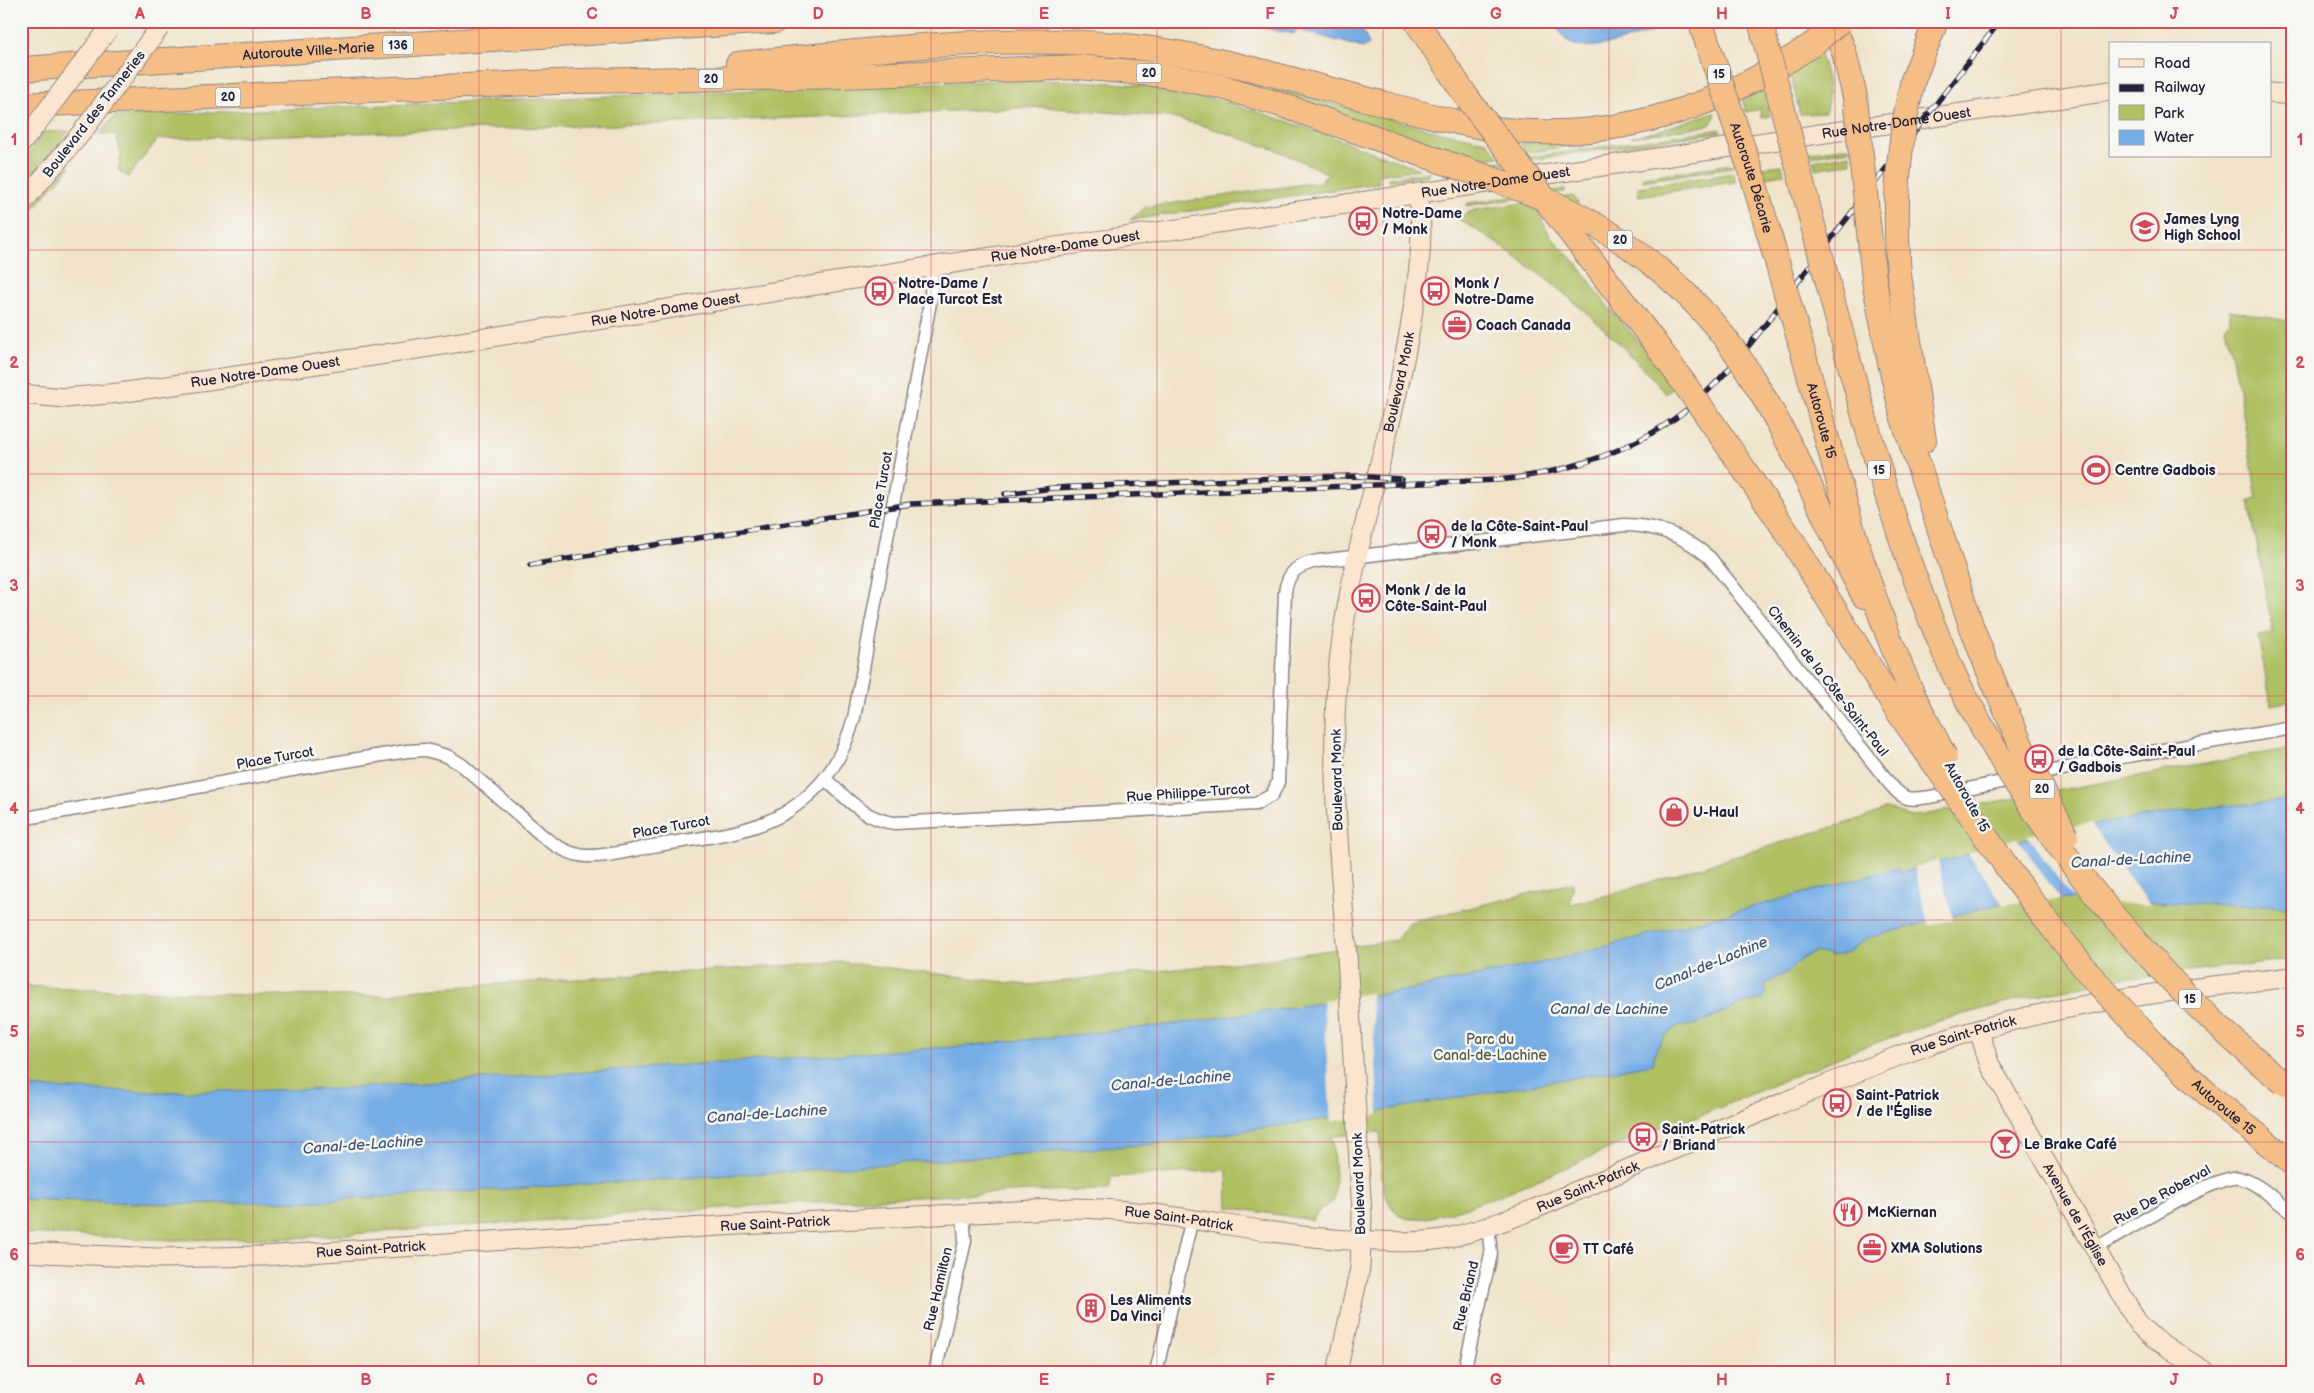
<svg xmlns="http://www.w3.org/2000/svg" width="2314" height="1393" viewBox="0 0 2314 1393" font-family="'Balsamiq Sans',sans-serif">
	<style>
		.green { fill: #afc063; stroke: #68714f }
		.water { fill: #76ade5; stroke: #4c6890 }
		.pier { fill: #f0e3c9 }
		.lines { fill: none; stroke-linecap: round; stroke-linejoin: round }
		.street-casing { stroke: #898282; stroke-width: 15 }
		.secondary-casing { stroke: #898282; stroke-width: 21 }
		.highway-casing { stroke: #898282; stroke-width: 26 }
		.street { stroke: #fff; stroke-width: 12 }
		.secondary { stroke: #fbe5cf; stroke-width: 19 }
		.highway { stroke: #f6be87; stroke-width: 24 }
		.rail-casing { stroke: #22223b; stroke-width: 5.5 }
		.rail { stroke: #f6f6f2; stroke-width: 4; stroke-dasharray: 11; stroke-linecap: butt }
		.secondary-bridge-casing { stroke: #898282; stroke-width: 21; stroke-linecap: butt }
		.highway-bridge-casing { stroke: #898282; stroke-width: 26; stroke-linecap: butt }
		.secondary-bridge { stroke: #fbe5cf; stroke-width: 19 }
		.highway-bridge { stroke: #f6be87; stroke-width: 24 }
		.grid { fill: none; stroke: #d1495b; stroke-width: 1; stroke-opacity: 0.55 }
		.labels { text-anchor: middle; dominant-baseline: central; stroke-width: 5; stroke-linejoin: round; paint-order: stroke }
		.shield { fill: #f6f6f2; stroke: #626272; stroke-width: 1 }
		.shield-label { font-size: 12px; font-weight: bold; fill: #22223b }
		.street-label { font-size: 14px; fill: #22223b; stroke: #f6f6f2 }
		.poi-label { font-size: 14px; font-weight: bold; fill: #22223b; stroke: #f6f6f2; text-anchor: start }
		.park-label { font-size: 14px; fill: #535949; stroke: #f6f6f2 }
		.water-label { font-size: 15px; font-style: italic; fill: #3f5376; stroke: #f6f6f2 }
		.neatline { fill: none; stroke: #d1495b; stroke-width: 2 }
		.grid-label { font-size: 16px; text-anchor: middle; font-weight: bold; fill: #d1495b }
	</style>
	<rect width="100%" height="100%" fill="#f6f6f2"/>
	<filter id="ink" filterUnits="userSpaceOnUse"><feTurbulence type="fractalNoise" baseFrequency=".02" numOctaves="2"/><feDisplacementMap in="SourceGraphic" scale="10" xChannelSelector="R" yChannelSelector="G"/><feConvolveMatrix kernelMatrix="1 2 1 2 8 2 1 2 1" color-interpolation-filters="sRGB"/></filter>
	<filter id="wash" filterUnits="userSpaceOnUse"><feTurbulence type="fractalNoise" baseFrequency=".0096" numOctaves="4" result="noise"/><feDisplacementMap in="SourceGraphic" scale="20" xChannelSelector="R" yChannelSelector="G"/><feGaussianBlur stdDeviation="1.12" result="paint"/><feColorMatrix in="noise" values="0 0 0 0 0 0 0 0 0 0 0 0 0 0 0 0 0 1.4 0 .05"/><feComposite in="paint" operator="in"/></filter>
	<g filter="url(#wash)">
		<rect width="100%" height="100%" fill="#f0e3c9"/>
		<g class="green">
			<path d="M1819,51C1826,73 1832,91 1825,113L1800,114L1790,72Z"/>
			<path d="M1009,80C1074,80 1140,81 1205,97C1278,115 1349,144 1420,169L1378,175L1379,183L1130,220L1146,207L1319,182L1329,174L1279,151L1198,124L1168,117L1043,107L681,123L158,139L128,177L118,170L121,155L116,134H100L114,116Z"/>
			<polygon points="1274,88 1440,132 1487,141 1499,157 1478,160 1477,155 1467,156 1467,162 1272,94"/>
			<polygon points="1763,88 1770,116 1761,118 1760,109 1746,112 1742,99"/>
			<polygon points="1714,112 1715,117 1710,125 1631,137 1654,132"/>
			<polygon points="1720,129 1721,132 1491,166 1490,163"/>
			<polygon points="69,131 21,190 21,166 43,132"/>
			<polygon points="1520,143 1589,143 1526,153"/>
			<polygon points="1849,147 1850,150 1811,156 1810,152"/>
			<polygon points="1850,154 1851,163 1815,169 1813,161"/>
			<polygon points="1731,164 1732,167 1643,181 1643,177"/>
			<polygon points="68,165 70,167 21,224 21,220"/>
			<polygon points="1782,165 1784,174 1765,177 1762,167"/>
			<polygon points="1429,172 1429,175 1389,181 1388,178"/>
			<polygon points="1733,173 1736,182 1639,196 1638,187"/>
			<polygon points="1565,189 1565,192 1466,206 1468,203"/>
			<path d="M1573,196L1578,202L1577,204L1542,209C1541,235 1563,247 1578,265C1588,277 1596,292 1607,305C1628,332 1658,356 1672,389L1666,394C1606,324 1537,266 1457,218L1474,210Z"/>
			<polygon points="2230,310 2293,322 2293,701 2271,705 2258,636 2273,633 2249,501 2257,499 2238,383 2225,327 2230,321"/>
			<path d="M2293,748V959L2113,980L2023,998L1935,1022L1861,1048L1678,1125L1675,1122L1652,1131L1650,1127L1642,1130L1643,1133L1638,1136C1601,1151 1432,1233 1403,1217C1375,1201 1383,1159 1380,1132L1332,1136L1335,1174L1334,1201L1321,1209L1312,1220L1228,1207L1227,1170L1111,1177L1109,1190L1033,1191L780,1204L293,1238L173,1240L21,1233V986L245,995L389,996L406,990L841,962L1028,985L1269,959L1396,940L1410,922L1573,883L1570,904L1608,895L1866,817L1887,808L1908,816L1922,815Z"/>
		</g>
		<g class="water">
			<polygon points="1255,21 1358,21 1369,44 1363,48 1296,29 1294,34 1254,26"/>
			<path d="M1553,21H1683C1660,29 1591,56 1570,43C1562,38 1558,28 1553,21Z"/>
			<polygon points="2293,800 2293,907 2031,898 2002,903 1867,938 1846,953 1833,956 1815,952 1801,959 1789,971 1766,984 1764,998 1742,1004 1698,1024 1677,1027 1664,1037 1655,1052 1653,1064 1386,1110 1156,1144 779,1172 316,1201 173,1204 21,1199 21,1087 152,1092 337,1089 965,1046 1176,1024 1403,991 1549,961 1898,868 1900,873 2028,838 2092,825 2212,807"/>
		</g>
		<g class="pier">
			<polygon points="2091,823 2113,855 2150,905 2074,901 2027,835"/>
			<polygon points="2017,838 2053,889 2061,900 2031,900 2004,905 1968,853"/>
			<polygon points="1938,861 1953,919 1929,926 1914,867"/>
			<polygon points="1371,993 1379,1114 1331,1122 1323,1000"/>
		</g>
	</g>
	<g filter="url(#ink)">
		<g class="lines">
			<g class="street-casing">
				<g id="street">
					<path d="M825,779C845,797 866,821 895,823L1256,804L1272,795L1278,782L1285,592C1288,571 1298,565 1318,561L1624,525C1657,525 1685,536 1710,558L1890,784C1904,801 1909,800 1930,797L2110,759L2293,728"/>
					<path d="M21,819L303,768L407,751L426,750L447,756L462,765L545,838C557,847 570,855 586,856C608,857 632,850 653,846C696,838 751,835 788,811C825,787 842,759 854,718L931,297L932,266"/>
					<path d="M2096,1248C2121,1234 2216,1174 2239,1178C2258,1182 2277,1202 2293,1213"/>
					<polyline points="935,1372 965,1241 963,1213"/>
					<polyline points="1156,1372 1192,1218"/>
					<polyline points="1464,1372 1491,1254 1488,1226"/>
				</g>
			</g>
			<g class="secondary-casing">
				<g id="secondary">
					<polyline points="2270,93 2293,95"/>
					<polyline points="21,144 32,130"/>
					<polyline points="21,204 83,131"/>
					<path id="s1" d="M21,394L65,398L119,393L386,354L1035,250L2110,91"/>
					<path id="s2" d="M1979,1030L1989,1063L2139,1325L2154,1339L2206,1372"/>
					<path id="s3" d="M21,1252L158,1258L263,1256L720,1226L1073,1208C1175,1209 1274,1240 1376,1241C1401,1242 1427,1243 1452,1237C1506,1224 1556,1199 1607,1178C1704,1137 1801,1093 1901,1055C2030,1006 2157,992 2293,977"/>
					<path id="s4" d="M1337,1372L1360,1268L1362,1215C1357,1129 1352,1042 1347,956C1340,862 1329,766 1338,672C1349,553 1392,440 1411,322C1418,279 1425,237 1418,193"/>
				</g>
			</g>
			<g class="highway-casing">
				<g id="highway">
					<polyline points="1416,21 1468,99"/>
					<polyline points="1832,21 1844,52 1855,97"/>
					<path d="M738,64C866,51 998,33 1126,46C1215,55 1299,82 1385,104C1425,114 1464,126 1505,130C1615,142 1723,106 1813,44"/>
					<path id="s5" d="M21,69L775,21"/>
					<polyline points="1913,80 1936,21"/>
					<polyline points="21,105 580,81 843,76 1079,67 1164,75 1219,86 1285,106 1441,161"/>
					<polyline points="1899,275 1924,440"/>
					<polyline points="1874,280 1889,358 1903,418 1972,628 1988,669"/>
					<path d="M1831,295C1866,426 1900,557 1957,681"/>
					<path id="s6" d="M1798,335C1833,456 1861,583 1915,699"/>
					<path d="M1754,381C1797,450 1826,525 1864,596"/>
					<polyline points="1711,421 1790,537 1894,706"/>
					<polyline points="2007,867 2043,916"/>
					<path id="s7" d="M2157,1047L2212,1098L2293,1164"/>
				</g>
			</g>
			<use href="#street" class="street"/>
			<use href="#secondary" class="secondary"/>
			<use href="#highway" class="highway"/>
			<g class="rail-casing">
				<g id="rail">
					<polyline points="1005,494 1053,488 1301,477 1358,476 1401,479"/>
					<path d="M530,565L911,504L1498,480C1569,473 1641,449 1696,402C1740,363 1774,312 1810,266C1874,184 1937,103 2000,21"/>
				</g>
			</g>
			<use href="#rail" class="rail"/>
			<g class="secondary-bridge-casing">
				<g id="secondary-bridge">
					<polyline points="32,130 108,30"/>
					<polyline points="83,131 160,27"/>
				</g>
			</g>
			<g class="highway-bridge-casing">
				<g id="highway-bridge">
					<path id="s8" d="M1700,21L1753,178L1798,335"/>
					<polyline points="1760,21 1831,295"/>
					<polyline points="1813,44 1840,21"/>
					<polyline points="1855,97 1874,280"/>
					<polyline points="1468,99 1655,343 1711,421"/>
					<path d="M1441,161C1477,174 1514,185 1549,201C1634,239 1707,301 1754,381"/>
					<path d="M1899,275C1894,206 1897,148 1913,80"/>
					<polyline points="1988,669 2027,759 2066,836"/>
					<path d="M1957,681C2038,836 2148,973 2284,1083"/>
					<polyline points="1915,699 1945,757"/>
					<polyline points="1894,706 2007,867"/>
					<polyline points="2043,916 2091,976 2157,1047"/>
				</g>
			</g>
			<use href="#secondary-bridge" class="secondary-bridge"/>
			<use href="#highway-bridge" class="highway-bridge"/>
		</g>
	</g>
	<path class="grid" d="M253,21V1372M479,21V1372M705,21V1372M931,21V1372M1157,21V1372M1383,21V1372M1609,21V1372M1835,21V1372M2061,21V1372M21,250H2293M21,474H2293M21,696H2293M21,920H2293M21,1142H2293"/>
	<defs>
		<g id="bus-ring" transform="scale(1.4375)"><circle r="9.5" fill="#f6f6f2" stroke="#d1495b" stroke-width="1.5"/><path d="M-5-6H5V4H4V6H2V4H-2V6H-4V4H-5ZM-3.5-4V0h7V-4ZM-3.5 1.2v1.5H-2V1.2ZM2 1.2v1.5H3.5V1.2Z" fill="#d1495b"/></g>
		<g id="school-ring" transform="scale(1.4375)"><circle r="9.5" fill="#f6f6f2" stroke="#d1495b" stroke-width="1.5"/><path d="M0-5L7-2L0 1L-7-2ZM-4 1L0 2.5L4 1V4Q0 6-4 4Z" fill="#d1495b"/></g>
		<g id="office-ring" transform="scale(1.4375)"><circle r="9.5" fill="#f6f6f2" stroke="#d1495b" stroke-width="1.5"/><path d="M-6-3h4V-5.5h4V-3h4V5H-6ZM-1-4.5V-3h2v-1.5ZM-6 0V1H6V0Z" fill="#d1495b"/></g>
		<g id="stadium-ring" transform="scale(1.4375)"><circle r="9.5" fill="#f6f6f2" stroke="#d1495b" stroke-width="1.5"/><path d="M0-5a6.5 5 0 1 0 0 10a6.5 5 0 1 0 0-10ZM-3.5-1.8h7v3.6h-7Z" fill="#d1495b"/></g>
		<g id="shop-ring" transform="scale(1.4375)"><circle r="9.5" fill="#f6f6f2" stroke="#d1495b" stroke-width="1.5"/><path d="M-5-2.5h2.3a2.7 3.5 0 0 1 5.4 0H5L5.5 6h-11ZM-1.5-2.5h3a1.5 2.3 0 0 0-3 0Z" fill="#d1495b"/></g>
		<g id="bar-ring" transform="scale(1.4375)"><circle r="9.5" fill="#f6f6f2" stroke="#d1495b" stroke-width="1.5"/><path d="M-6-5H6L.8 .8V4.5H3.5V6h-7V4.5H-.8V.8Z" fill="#d1495b"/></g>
		<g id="restaurant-ring" transform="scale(1.4375)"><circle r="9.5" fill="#f6f6f2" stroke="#d1495b" stroke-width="1.5"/><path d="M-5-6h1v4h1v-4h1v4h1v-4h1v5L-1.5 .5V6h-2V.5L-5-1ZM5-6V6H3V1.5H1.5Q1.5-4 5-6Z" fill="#d1495b"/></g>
		<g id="cafe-ring" transform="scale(1.4375)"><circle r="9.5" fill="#f6f6f2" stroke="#d1495b" stroke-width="1.5"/><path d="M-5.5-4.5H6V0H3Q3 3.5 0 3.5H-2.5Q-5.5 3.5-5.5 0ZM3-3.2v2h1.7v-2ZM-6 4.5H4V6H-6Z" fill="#d1495b"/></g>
		<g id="building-ring" transform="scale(1.4375)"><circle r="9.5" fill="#f6f6f2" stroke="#d1495b" stroke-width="1.5"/><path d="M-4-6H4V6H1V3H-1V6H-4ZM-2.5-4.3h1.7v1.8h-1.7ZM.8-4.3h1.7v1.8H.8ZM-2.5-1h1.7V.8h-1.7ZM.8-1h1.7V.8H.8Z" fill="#d1495b"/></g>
	</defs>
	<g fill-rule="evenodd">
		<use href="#bus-ring" x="1363" y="221"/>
		<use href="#school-ring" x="2145" y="227"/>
		<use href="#bus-ring" x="879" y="291"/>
		<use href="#bus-ring" x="1435" y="291"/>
		<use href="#office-ring" x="1457" y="325"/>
		<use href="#stadium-ring" x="2096" y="470"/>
		<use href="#bus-ring" x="1432" y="534"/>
		<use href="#bus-ring" x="1366" y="598"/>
		<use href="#bus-ring" x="2039" y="759"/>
		<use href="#shop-ring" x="1674" y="812"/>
		<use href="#bus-ring" x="1837" y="1103"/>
		<use href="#bus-ring" x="1643" y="1137"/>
		<use href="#bar-ring" x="2005" y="1144"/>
		<use href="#restaurant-ring" x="1848" y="1212"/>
		<use href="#office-ring" x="1872" y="1248"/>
		<use href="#cafe-ring" x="1564" y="1249"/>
		<use href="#building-ring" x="1091" y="1308"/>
	</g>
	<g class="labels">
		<g class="shield">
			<rect x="383" y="35.5" width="30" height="19" rx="4"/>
			<rect x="1136.5" y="63.5" width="25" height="19" rx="4"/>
			<rect x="1708" y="64.5" width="22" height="19" rx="4"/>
			<rect x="698.5" y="69.5" width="25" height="19" rx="4"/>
			<rect x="215.5" y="87.5" width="25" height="19" rx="4"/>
			<rect x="1607.5" y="230.5" width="25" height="19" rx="4"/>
			<rect x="1868" y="460.5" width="22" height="19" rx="4"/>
			<rect x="2029.5" y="779.5" width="25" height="19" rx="4"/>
			<rect x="2179" y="989.5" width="22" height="19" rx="4"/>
		</g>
		<g class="shield-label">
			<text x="398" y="45">136</text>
			<text x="1149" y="73">20</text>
			<text x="1719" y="74">15</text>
			<text x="711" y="79">20</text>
			<text x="228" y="97">20</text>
			<text x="1620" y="240">20</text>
			<text x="1879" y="470">15</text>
			<text x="2042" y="789">20</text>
			<text x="2190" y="999">15</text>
		</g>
		<g class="street-label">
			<text stroke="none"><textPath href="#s5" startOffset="288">Autoroute Ville-Marie</textPath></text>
			<text transform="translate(94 114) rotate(-52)">Boulevard des Tanneries</text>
			<text stroke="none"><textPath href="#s1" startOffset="1896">Rue Notre-Dame Ouest</textPath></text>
			<text stroke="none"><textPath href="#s8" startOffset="165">Autoroute Décarie</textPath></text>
			<text stroke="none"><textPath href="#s1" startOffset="1491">Rue Notre-Dame Ouest</textPath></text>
			<text stroke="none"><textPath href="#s1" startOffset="1056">Rue Notre-Dame Ouest</textPath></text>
			<text stroke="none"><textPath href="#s1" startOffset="651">Rue Notre-Dame Ouest</textPath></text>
			<text stroke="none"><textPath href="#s1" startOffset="246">Rue Notre-Dame Ouest</textPath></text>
			<text stroke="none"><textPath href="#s4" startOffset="1000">Boulevard Monk</textPath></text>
			<text stroke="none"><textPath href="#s6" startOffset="89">Autoroute 15</textPath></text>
			<text transform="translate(881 490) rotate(-80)">Place Turcot</text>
			<text transform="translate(1828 681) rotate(52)">Chemin de la Côte-Saint-Paul</text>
			<text transform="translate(275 758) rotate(-10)">Place Turcot</text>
			<text transform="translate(1337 780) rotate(-91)">Boulevard Monk</text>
			<text transform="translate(1188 793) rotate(-4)">Rue Philippe-Turcot</text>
			<text transform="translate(1967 797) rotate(61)">Autoroute 15</text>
			<text transform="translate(671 827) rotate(-10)">Place Turcot</text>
			<text stroke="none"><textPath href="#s3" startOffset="1985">Rue Saint-Patrick</textPath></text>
			<text stroke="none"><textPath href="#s7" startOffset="90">Autoroute 15</textPath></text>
			<text transform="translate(1359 1184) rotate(-92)">Boulevard Monk</text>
			<text stroke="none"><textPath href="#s3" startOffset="1580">Rue Saint-Patrick</textPath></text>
			<text transform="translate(2162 1195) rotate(-29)">Rue De Roberval</text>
			<text stroke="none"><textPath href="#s2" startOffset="209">Avenue de l'Église</textPath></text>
			<text stroke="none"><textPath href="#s3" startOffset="1160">Rue Saint-Patrick</textPath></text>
			<text stroke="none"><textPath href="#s3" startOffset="755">Rue Saint-Patrick</textPath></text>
			<text stroke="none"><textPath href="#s3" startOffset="350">Rue Saint-Patrick</textPath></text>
			<text transform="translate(938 1289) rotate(-77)">Rue Hamilton</text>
			<text transform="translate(1466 1296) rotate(-77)">Rue Briand</text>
		</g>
		<g class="poi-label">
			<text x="1382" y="213">Notre-Dame<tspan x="1382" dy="16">/ Monk</tspan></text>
			<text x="2164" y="219">James Lyng<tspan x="2164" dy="16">High School</tspan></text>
			<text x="898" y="283">Notre-Dame /<tspan x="898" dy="16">Place Turcot Est</tspan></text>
			<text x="1454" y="283">Monk /<tspan x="1454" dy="16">Notre-Dame</tspan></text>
			<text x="1476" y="325">Coach Canada</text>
			<text x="2115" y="470">Centre Gadbois</text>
			<text x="1451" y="526">de la Côte-Saint-Paul<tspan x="1451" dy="16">/ Monk</tspan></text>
			<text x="1385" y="590">Monk / de la<tspan x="1385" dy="16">Côte-Saint-Paul</tspan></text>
			<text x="2058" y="751">de la Côte-Saint-Paul<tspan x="2058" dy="16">/ Gadbois</tspan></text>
			<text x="1693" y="812">U-Haul</text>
			<text x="1856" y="1095">Saint-Patrick<tspan x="1856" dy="16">/ de l'Église</tspan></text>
			<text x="1662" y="1129">Saint-Patrick<tspan x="1662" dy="16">/ Briand</tspan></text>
			<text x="2024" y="1144">Le Brake Café</text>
			<text x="1867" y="1212">McKiernan</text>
			<text x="1891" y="1248">XMA Solutions</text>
			<text x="1583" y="1249">TT Café</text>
			<text x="1110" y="1300">Les Aliments<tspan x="1110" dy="16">Da Vinci</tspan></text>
		</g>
		<g class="park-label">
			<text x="1490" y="1039">Parc du<tspan x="1490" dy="16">Canal-de-Lachine</tspan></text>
		</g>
		<g class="water-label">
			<text transform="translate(2131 860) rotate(-3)">Canal-de-Lachine</text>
			<text transform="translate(1711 964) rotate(-22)">Canal-de-Lachine</text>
			<text x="1609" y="1009">Canal de Lachine</text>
			<text transform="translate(1171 1081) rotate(-5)">Canal-de-Lachine</text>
			<text transform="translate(767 1114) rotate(-4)">Canal-de-Lachine</text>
			<text transform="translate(363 1145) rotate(-4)">Canal-de-Lachine</text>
		</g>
	</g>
	<rect width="2314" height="1393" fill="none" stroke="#f6f6f2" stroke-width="55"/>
	<rect x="2109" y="42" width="162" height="115" fill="#f6f6f2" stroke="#a1a1a9"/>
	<rect x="2119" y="59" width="25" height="8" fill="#fbe5cf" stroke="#a1a1a9"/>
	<text x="2154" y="68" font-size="15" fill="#22223b">Road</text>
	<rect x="2119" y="84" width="25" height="8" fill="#22223b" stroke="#a1a1a9"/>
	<text x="2154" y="92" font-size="15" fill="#22223b">Railway</text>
	<rect x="2119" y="105" width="25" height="15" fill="#afc063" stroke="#a1a1a9"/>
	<text x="2154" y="118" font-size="15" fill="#22223b">Park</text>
	<rect x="2119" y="130" width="25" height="15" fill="#76ade5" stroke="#a1a1a9"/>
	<text x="2154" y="142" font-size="15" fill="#22223b">Water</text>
	<rect x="28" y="28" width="2258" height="1338" class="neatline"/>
	<g class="grid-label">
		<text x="140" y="19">A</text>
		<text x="366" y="19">B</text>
		<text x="592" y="19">C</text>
		<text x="818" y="19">D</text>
		<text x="1044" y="19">E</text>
		<text x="1270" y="19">F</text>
		<text x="1496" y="19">G</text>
		<text x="1722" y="19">H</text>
		<text x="1948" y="19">I</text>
		<text x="2174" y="19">J</text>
		<text x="14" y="145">1</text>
		<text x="2300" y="145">1</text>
		<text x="14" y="368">2</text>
		<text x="2300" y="368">2</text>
		<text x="14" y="591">3</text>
		<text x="2300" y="591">3</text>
		<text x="14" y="814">4</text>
		<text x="2300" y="814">4</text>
		<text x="14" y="1037">5</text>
		<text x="2300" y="1037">5</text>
		<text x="14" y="1260">6</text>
		<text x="2300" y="1260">6</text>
		<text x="140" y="1385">A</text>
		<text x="366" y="1385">B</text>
		<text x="592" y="1385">C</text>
		<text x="818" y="1385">D</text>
		<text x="1044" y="1385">E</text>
		<text x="1270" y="1385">F</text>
		<text x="1496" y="1385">G</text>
		<text x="1722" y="1385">H</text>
		<text x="1948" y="1385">I</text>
		<text x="2174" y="1385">J</text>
	</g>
</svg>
